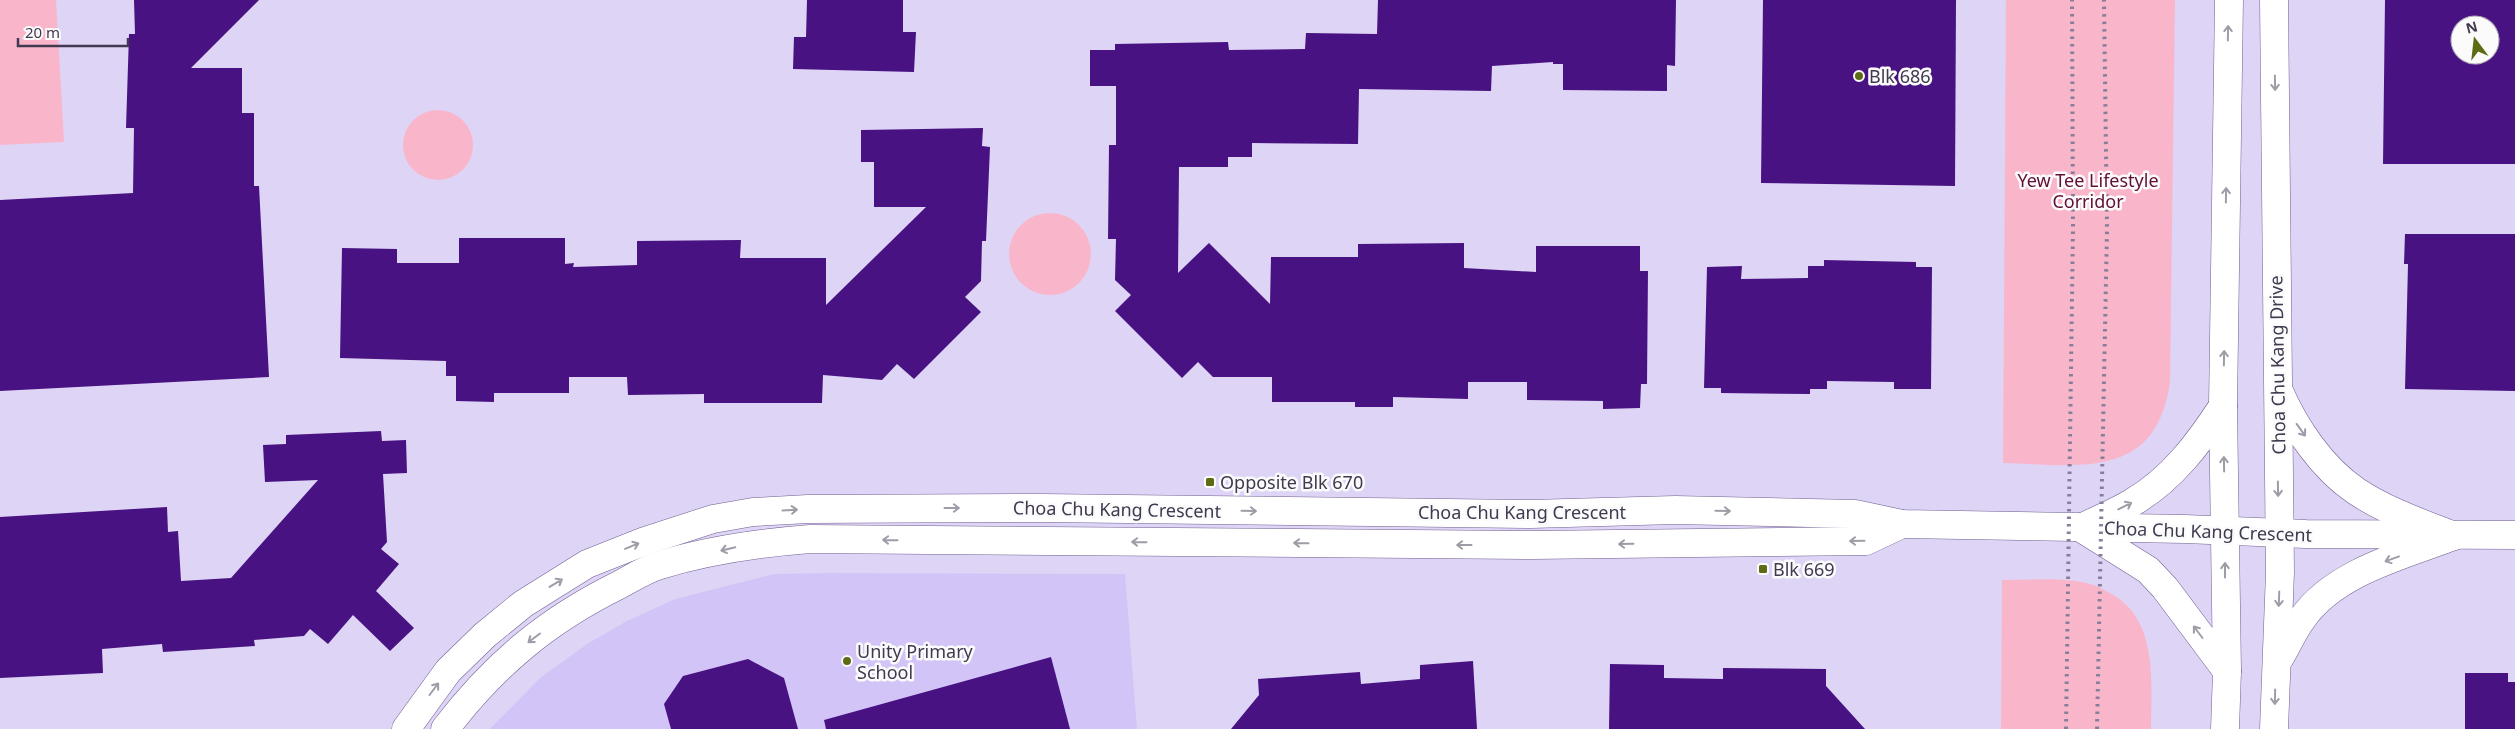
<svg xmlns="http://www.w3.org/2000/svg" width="2515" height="729" viewBox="0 0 2515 729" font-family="'Noto Sans',sans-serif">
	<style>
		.built { fill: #d3c4f7 }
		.green { fill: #f9b6cb }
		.building { fill: #481282; fill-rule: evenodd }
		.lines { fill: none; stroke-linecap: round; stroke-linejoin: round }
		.street-casing { stroke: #705f91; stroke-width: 29 }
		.secondary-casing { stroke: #705f91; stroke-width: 29 }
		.street { stroke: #fff; stroke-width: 28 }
		.secondary { stroke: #fff; stroke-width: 28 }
		.rail { stroke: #877f9a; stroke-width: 4; stroke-dasharray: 2.5 5; stroke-linecap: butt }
		.oneway { stroke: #a09ca7 }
		.poi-dot { fill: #5d6b14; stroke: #fbfbfb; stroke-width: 2 }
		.labels { text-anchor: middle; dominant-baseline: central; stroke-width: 5; stroke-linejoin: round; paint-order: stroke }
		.poi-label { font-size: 18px; fill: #40394f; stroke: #fbfbfb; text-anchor: start }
		.park-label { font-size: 18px; fill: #610f35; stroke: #fbfbfb }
		.street-label { font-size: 18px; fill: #40394f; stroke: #fbfbfb }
	</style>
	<rect width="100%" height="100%" fill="#ded4f6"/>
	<polygon class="built" points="831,573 1125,574 1137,729 490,729 540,678 587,644 627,621 675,599 774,574"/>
	<g class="green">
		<polygon points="0,0 56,0 64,142 0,145"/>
		<path d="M2006,0H2175L2170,382C2156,481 2080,465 2003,463Z"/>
		<circle cx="438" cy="145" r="35"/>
		<circle cx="1050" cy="254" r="41"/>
		<path d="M2002,580C2031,580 2063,577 2090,584C2096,585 2102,589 2108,592C2159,617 2151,681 2151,729H2001Z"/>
	</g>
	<g class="building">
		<polygon points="134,0 259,0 191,68 242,68 242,113 254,113 254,186 259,186 269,377 0,391 0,200 133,193 134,128 126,128 129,34 135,34"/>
		<polygon points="807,0 903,0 903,32 916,32 914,72 793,69 794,37 806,37"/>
		<polygon points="1378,0 1676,0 1675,66 1667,65 1667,91 1563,90 1563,64 1553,64 1553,62 1492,66 1491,91 1359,89 1358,144 1252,143 1252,157 1228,157 1228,167 1179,167 1178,273 1209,243 1270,304 1271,257 1358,257 1358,244 1464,243 1464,268 1536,272 1536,246 1640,246 1640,271 1648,271 1647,384 1641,384 1640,408 1603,409 1603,401 1527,400 1527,382 1468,382 1468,399 1393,397 1393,407 1355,407 1355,402 1272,402 1272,377 1213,377 1198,362 1182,378 1115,311 1131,295 1115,280 1116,239 1108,239 1109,145 1116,145 1116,86 1090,86 1090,50 1115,50 1115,44 1228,42 1229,50 1305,49 1306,33 1377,34"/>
		<polygon points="1763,0 1956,0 1955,186 1761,183"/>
		<path d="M2385,0H2515V164H2383ZM2460,25H2490V55H2460Z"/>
		<polygon points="983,128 982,146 990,147 986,241 982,241 981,281 965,297 981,312 914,379 897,364 882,380 823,375 822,403 704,403 704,394 628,395 627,377 569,377 569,393 494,393 494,402 456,401 456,376 446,376 446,361 340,358 342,248 397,249 397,263 459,263 459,238 565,238 565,264 574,263 573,267 637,265 637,241 741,240 740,258 826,258 826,305 926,207 874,207 874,162 861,162 861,130"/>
		<polygon points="2405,234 2515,234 2515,391 2405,389 2408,264 2404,264"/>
		<polygon points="1824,260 1916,262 1916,267 1932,267 1931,389 1894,389 1894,382 1827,381 1827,389 1810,389 1810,394 1721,393 1721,388 1704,388 1707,267 1742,266 1741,279 1808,278 1808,266 1824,266"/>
		<polygon points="381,431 382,441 406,440 407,473 383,474 387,542 381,549 399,564 376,591 414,628 390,651 353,615 328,644 310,629 304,636 254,640 255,646 163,652 162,644 102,649 103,673 0,678 0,517 167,507 168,532 178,531 181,581 231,578 318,480 265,482 263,445 286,444 286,435"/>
		<polygon points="1051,657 1070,729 826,729 824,720"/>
		<polygon points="748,659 784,678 798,729 671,729 664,704 683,676"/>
		<polygon points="1473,661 1477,729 1231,729 1259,695 1258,679 1360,672 1361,684 1420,679 1420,665"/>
		<polygon points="1610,664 1664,665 1664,678 1723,679 1723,668 1826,669 1826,686 1865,729 1609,729"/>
		<polygon points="2465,673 2508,673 2508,682 2515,682 2515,729 2465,729"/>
	</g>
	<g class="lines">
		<g class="street-casing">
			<g id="street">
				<polyline points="406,729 448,671 485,635 523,604 587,564 645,541 713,519 753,512 808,509 1042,508 1531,514 1675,510 1855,514 1902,524 2185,529 2306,534 2515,535"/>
				<path d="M445,729C494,665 546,621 619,585C632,578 646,569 660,565C709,550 759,543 810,539L1533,545L1866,541L1902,524"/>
			</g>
		</g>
		<g class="secondary-casing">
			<g id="secondary">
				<polyline points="2274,0 2280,572 2274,729"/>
				<path d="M2279,391C2295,428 2322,468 2356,491C2386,511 2421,523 2454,536"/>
				<polyline points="2081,528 2148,570 2165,588 2227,671"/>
				<path d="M2081,528C2099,519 2117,512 2133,502C2172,479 2199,443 2223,406"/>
				<path d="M2279,659C2287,646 2293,631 2302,619C2334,572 2404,555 2454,536"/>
				<polyline points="2225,729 2227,671 2223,406 2229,0"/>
			</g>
		</g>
		<use href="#street" class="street"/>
		<use href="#secondary" class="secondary"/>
		<g class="rail">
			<polyline points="2066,729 2073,226 2072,0"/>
			<polyline points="2097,729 2107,230 2104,0"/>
		</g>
	</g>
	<defs><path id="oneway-shaft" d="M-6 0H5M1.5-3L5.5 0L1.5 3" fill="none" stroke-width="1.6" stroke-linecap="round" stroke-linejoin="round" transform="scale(1.25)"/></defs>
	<g class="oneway">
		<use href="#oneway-shaft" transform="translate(2228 33) rotate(-89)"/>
		<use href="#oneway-shaft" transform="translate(2275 83) rotate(89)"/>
		<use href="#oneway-shaft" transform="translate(2226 195) rotate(-89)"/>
		<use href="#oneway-shaft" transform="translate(2224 358) rotate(-89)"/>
		<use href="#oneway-shaft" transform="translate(2301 430) rotate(54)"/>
		<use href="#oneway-shaft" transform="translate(2224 464) rotate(-91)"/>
		<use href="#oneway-shaft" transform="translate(2278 489) rotate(89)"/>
		<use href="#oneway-shaft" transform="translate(2125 506) rotate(-27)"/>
		<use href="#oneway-shaft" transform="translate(952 508)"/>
		<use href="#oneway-shaft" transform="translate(790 510) rotate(-3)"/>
		<use href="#oneway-shaft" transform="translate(1249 511) rotate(1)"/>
		<use href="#oneway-shaft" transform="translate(1723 511) rotate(1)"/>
		<use href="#oneway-shaft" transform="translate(890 540) rotate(-179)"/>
		<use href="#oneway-shaft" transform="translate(1857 541) rotate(179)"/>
		<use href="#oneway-shaft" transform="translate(1139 542) rotate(-179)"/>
		<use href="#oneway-shaft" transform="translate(1301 543) rotate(-179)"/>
		<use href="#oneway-shaft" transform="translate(1626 544) rotate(179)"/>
		<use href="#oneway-shaft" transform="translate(1464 545) rotate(-180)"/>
		<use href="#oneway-shaft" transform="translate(632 546) rotate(-22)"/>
		<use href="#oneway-shaft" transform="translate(728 549) rotate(167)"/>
		<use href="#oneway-shaft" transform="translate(2392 559) rotate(160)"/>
		<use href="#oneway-shaft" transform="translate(2225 570) rotate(-90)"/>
		<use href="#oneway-shaft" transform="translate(556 583) rotate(-31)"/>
		<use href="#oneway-shaft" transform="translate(2279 599) rotate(92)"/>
		<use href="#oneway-shaft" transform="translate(2198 632) rotate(-127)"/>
		<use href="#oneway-shaft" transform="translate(534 638) rotate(143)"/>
		<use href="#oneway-shaft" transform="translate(434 689) rotate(-53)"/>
		<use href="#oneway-shaft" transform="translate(2275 697) rotate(91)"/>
	</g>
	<g class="poi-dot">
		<circle cx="1859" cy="76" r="5"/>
		<rect x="1205" y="477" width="10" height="10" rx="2.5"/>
		<rect x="1758" y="564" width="10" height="10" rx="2.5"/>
		<circle cx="847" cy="661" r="5"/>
	</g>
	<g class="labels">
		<g class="poi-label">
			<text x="1869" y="76">Blk 686</text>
			<text x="1220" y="482">Opposite Blk 670</text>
			<text x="1773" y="569">Blk 669</text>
			<text x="857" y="651">Unity Primary<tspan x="857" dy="21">School</tspan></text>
		</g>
		<g class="park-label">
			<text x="2088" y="180">Yew Tee Lifestyle<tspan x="2088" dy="21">Corridor</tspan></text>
		</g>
		<g class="street-label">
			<text transform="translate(2277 365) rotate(-91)">Choa Chu Kang Drive</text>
			<text transform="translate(1117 509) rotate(1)">Choa Chu Kang Crescent</text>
			<text x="1522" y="512">Choa Chu Kang Crescent</text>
			<text transform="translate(2208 531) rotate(2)">Choa Chu Kang Crescent</text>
		</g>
	</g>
	<g transform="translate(2475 40) rotate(345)"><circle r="24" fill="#fbfbfb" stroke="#b0adb6"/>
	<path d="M0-4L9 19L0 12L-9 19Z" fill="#5d6b14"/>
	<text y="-8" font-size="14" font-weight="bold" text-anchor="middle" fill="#40394f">N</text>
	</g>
	<path d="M18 38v8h110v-8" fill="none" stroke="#40394f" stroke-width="2.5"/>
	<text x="25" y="38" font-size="15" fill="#40394f" stroke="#fbfbfb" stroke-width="4" paint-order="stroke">20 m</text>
</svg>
